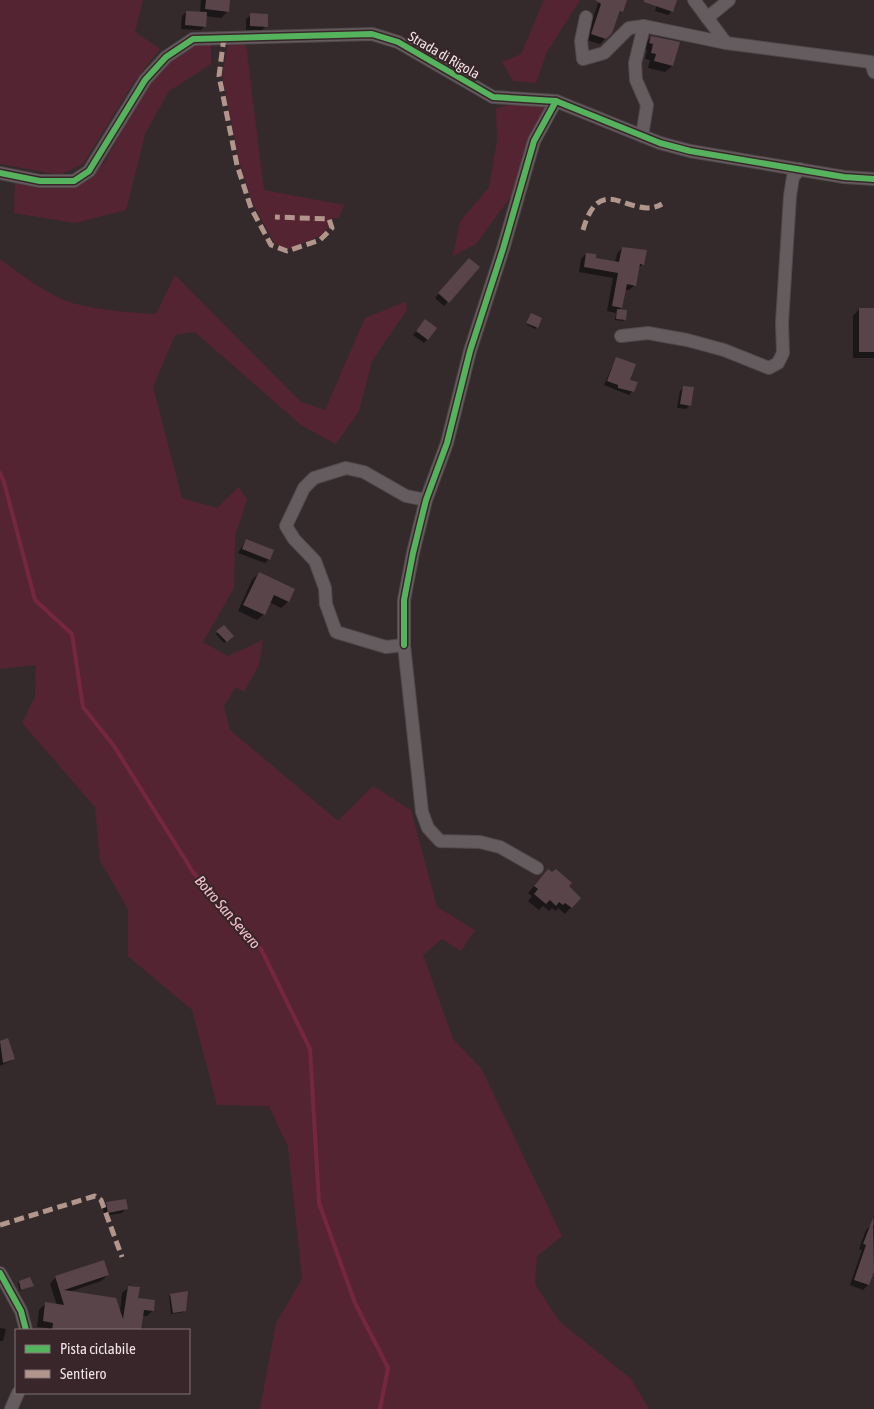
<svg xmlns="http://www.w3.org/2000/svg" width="874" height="1409" viewBox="0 0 874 1409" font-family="'Asap Condensed',sans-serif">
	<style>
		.green { fill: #552433 }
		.shadow { fill: #0007 }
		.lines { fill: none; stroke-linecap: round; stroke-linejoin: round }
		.stream { stroke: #752741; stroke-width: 4 }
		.building { fill: #59444a }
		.minor-casing { stroke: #51494b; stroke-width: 14 }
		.minor { stroke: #645c5e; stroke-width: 12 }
		.quiet { stroke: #b2968c; stroke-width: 5; stroke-dasharray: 10 5; stroke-linecap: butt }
		.cycleway-casing { stroke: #38262a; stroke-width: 9 }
		.cycleway { stroke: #56b35d; stroke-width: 6 }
		.labels { text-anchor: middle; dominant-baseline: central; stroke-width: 4.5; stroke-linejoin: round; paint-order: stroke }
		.street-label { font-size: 14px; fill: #efe2e5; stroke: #38262a }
		.water-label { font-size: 15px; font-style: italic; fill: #f6c3ce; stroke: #38262a }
	</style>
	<rect width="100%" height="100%" fill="#342a2c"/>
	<g class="green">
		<polygon points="0,0 143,0 135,32 160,49 134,82 83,164 60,175 0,164"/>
		<polygon points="544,0 580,0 546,54 536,83 513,81 502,62 521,54"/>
		<polygon points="195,41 211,44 211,64 169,91 145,134 126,210 75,223 14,213 15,182 62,187 88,181 106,160 152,76"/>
		<polygon points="228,44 246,45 264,190 344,205 339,218 333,218 324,234 289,249 275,244 253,204 239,161 222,75"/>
		<polygon points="524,102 547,106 514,192 476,244 453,256 460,222 489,187 497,141 496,108"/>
		<path d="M0,259C20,274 52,298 76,304C101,310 131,313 156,314L175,275L301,402L325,410L365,318L405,302L407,310L372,361L359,411L336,444L301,425L195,332L175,335L153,387L182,498L217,508L239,487L247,500L235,536L234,588L203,642L228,656L263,640L259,665L244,692L236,687L224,706L230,730L338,821L373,786L411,810L437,907L475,930L461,951L442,939L423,955L453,1039L481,1068L562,1236L537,1256L535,1284L559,1321L631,1379L649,1409H260L276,1323L302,1279L288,1147L269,1106L217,1105L192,1010L128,956V909L100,861L95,807L22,723L35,697L36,665L0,669Z"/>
	</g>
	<g class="shadow">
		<polygon points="201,0 229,0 228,11 221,18 205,16 205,26 201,30 181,29 182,16 186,12 200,13"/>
		<polygon points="599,0 626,0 611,32 600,44 586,40"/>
		<polygon points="658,0 676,0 672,11 668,15 655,11"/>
		<polygon points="251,15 266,26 262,30 246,30 246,19"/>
		<polygon points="651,37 678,43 672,66 665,72 648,68 650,60 645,59 647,50 643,49 645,44"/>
		<polygon points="622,248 643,264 637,270 635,285 629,290 625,290 621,308 618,311 625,319 623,321 615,320 616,313 607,311 613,278 579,272 581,259 586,254 594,259 615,262 617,254"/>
		<polygon points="465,264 478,267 444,306 435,298"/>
		<polygon points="859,309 874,309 874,358 853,358 853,316"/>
		<polygon points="529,316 537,327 535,329 526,324"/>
		<polygon points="421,325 428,339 424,343 413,335"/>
		<polygon points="616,358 633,391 629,395 604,385"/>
		<polygon points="684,387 690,405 686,409 677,408 680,391"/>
		<polygon points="246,540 269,559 265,563 238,553"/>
		<polygon points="259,573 293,589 288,602 281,608 269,602 264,614 257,620 238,611 252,580"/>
		<polygon points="224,626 232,636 224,643 216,634"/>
		<polygon points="542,877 568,886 579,898 565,914 558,908 556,911 552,908 549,911 543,906 539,910 528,901 532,896 528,893"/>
		<polygon points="7,1040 14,1059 0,1066 0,1043"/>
		<polygon points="107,1203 126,1209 122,1213 104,1216 103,1207"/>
		<polygon points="871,1225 874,1226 874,1275 872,1274 868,1285 863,1290 850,1285 862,1250 859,1249 866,1230"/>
		<polygon points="108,1275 101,1281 69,1292 120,1312 122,1293 129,1287 137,1299 153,1310 147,1316 141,1316 139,1330 48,1330 48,1328 37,1327 39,1310 46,1303 57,1305 50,1284 56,1277"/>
		<polygon points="19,1282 32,1286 20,1291 18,1284"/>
		<polygon points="170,1295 185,1310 183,1312 171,1314 169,1296"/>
		<polygon points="0,1328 6,1329 3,1341 0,1341"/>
	</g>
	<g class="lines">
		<polyline class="stream" points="0,473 4,482 35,600 72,634 83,707 114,746 193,872 261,949 310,1049 319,1203 355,1303 388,1368 380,1409"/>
	</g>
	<g class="building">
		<polygon points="206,0 230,0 229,12 205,9"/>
		<polygon points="595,0 627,0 623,12 620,11 612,33 606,39 591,34 601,4"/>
		<polygon points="644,0 677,0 673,12 644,2"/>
		<polygon points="186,11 207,12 206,27 185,25"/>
		<polygon points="250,13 268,14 268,27 250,26"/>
		<polygon points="651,36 680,42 673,66 654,61 656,54 651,53 653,44 649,43"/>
		<polygon points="622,247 647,250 644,265 640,264 636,286 627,284 622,308 612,306 618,273 584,267 586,253 596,254 596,258 619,262"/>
		<polygon points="469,258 480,267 449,303 438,293"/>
		<rect x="859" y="308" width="15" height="44"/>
		<polygon points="617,309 627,310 626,320 616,319"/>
		<polygon points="531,313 542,318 538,328 526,323"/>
		<polygon points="425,319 437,328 428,340 416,331"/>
		<polygon points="616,357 636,364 630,380 638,382 634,392 618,388 618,385 607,381"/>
		<polygon points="683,386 694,387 691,406 680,404"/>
		<polygon points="246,539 274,550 270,560 242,549"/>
		<polygon points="259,572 295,589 289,602 274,595 265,615 243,605"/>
		<polygon points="224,625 234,636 227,642 216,631"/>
		<polygon points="548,869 552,872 556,869 572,883 569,886 581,898 572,908 565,903 563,905 559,902 556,906 550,900 546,904 534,894 538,889 534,886"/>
		<polygon points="8,1038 15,1059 3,1063 0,1041"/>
		<polygon points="126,1199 128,1209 108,1213 106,1202"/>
		<polygon points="873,1218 874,1272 869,1285 854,1280 866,1245 863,1244"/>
		<polygon points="104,1260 109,1275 64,1290 116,1298 123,1319 128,1286 140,1287 138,1298 155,1300 154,1311 144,1310 141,1330 52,1330 53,1323 43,1321 45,1302 64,1305 55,1276"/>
		<polygon points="30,1277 34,1286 21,1290 19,1281"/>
		<polygon points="188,1291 186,1311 173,1313 170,1294"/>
	</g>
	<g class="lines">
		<g class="minor-casing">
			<g id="minor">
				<polyline points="694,0 726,43 871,62 874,72"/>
				<polyline points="586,17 581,41 583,59 604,53 629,28 644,26 726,43"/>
				<polyline points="707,18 729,0"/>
				<polyline points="642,136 647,105 636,80 635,63 644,26"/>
				<polyline points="0,173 40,181 74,181 89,171 145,80 166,57 193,39 372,34 398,42 493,97 556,101 660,143 690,151 844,177 874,179"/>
				<polyline points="621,336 648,333 687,340 724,350 769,368 778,363 783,353 782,323 790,196 793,177 800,169"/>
				<polyline points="404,645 386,647 336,632 326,604 325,588 315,561 294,539 286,526 304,488 314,478 346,468 364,472 406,496 426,500"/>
				<polyline points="537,868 500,847 480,842 440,841 428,828 422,812 404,645 404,600 413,553 426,500 447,443 470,351 503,249 534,141 556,101"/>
				<polyline points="0,1273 21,1311 26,1330"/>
				<polyline points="11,1409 18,1393"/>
			</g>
		</g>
		<use href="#minor" class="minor"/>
		<g class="quiet">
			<polyline points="224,37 219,76 237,165 251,208 271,245 287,251 320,240 332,228 329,219 275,217"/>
			<path d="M583,230C601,168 631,222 662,204"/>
			<polyline points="0,1225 95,1196 101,1200 122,1257"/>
		</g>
		<g class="cycleway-casing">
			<g id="cycleway">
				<polyline points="0,173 40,181 74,181 89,171 145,80 166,57 193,39 372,34 398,42 493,97 556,101 660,143 690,151 844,177 874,179"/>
				<polyline points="404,645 404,600 413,553 426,500 447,443 470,351 503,249 534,141 556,101"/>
				<polyline points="0,1273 21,1311 26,1330"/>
			</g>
		</g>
		<use href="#cycleway" class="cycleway"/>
	</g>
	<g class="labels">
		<g class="street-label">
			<text transform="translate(444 55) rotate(30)">Strada di Rigola</text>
		</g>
		<g class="water-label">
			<text transform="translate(228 912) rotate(49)">Botro San Severo</text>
		</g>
	</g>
	<rect x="15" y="1329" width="175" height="65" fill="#38262a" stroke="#817175"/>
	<rect x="25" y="1345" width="25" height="8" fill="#56b35d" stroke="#817175"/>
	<text x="60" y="1354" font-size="15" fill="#efe2e5">Pista ciclabile</text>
	<rect x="25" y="1370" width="25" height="8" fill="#b2968c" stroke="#817175"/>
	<text x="60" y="1379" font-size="15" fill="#efe2e5">Sentiero</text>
</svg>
